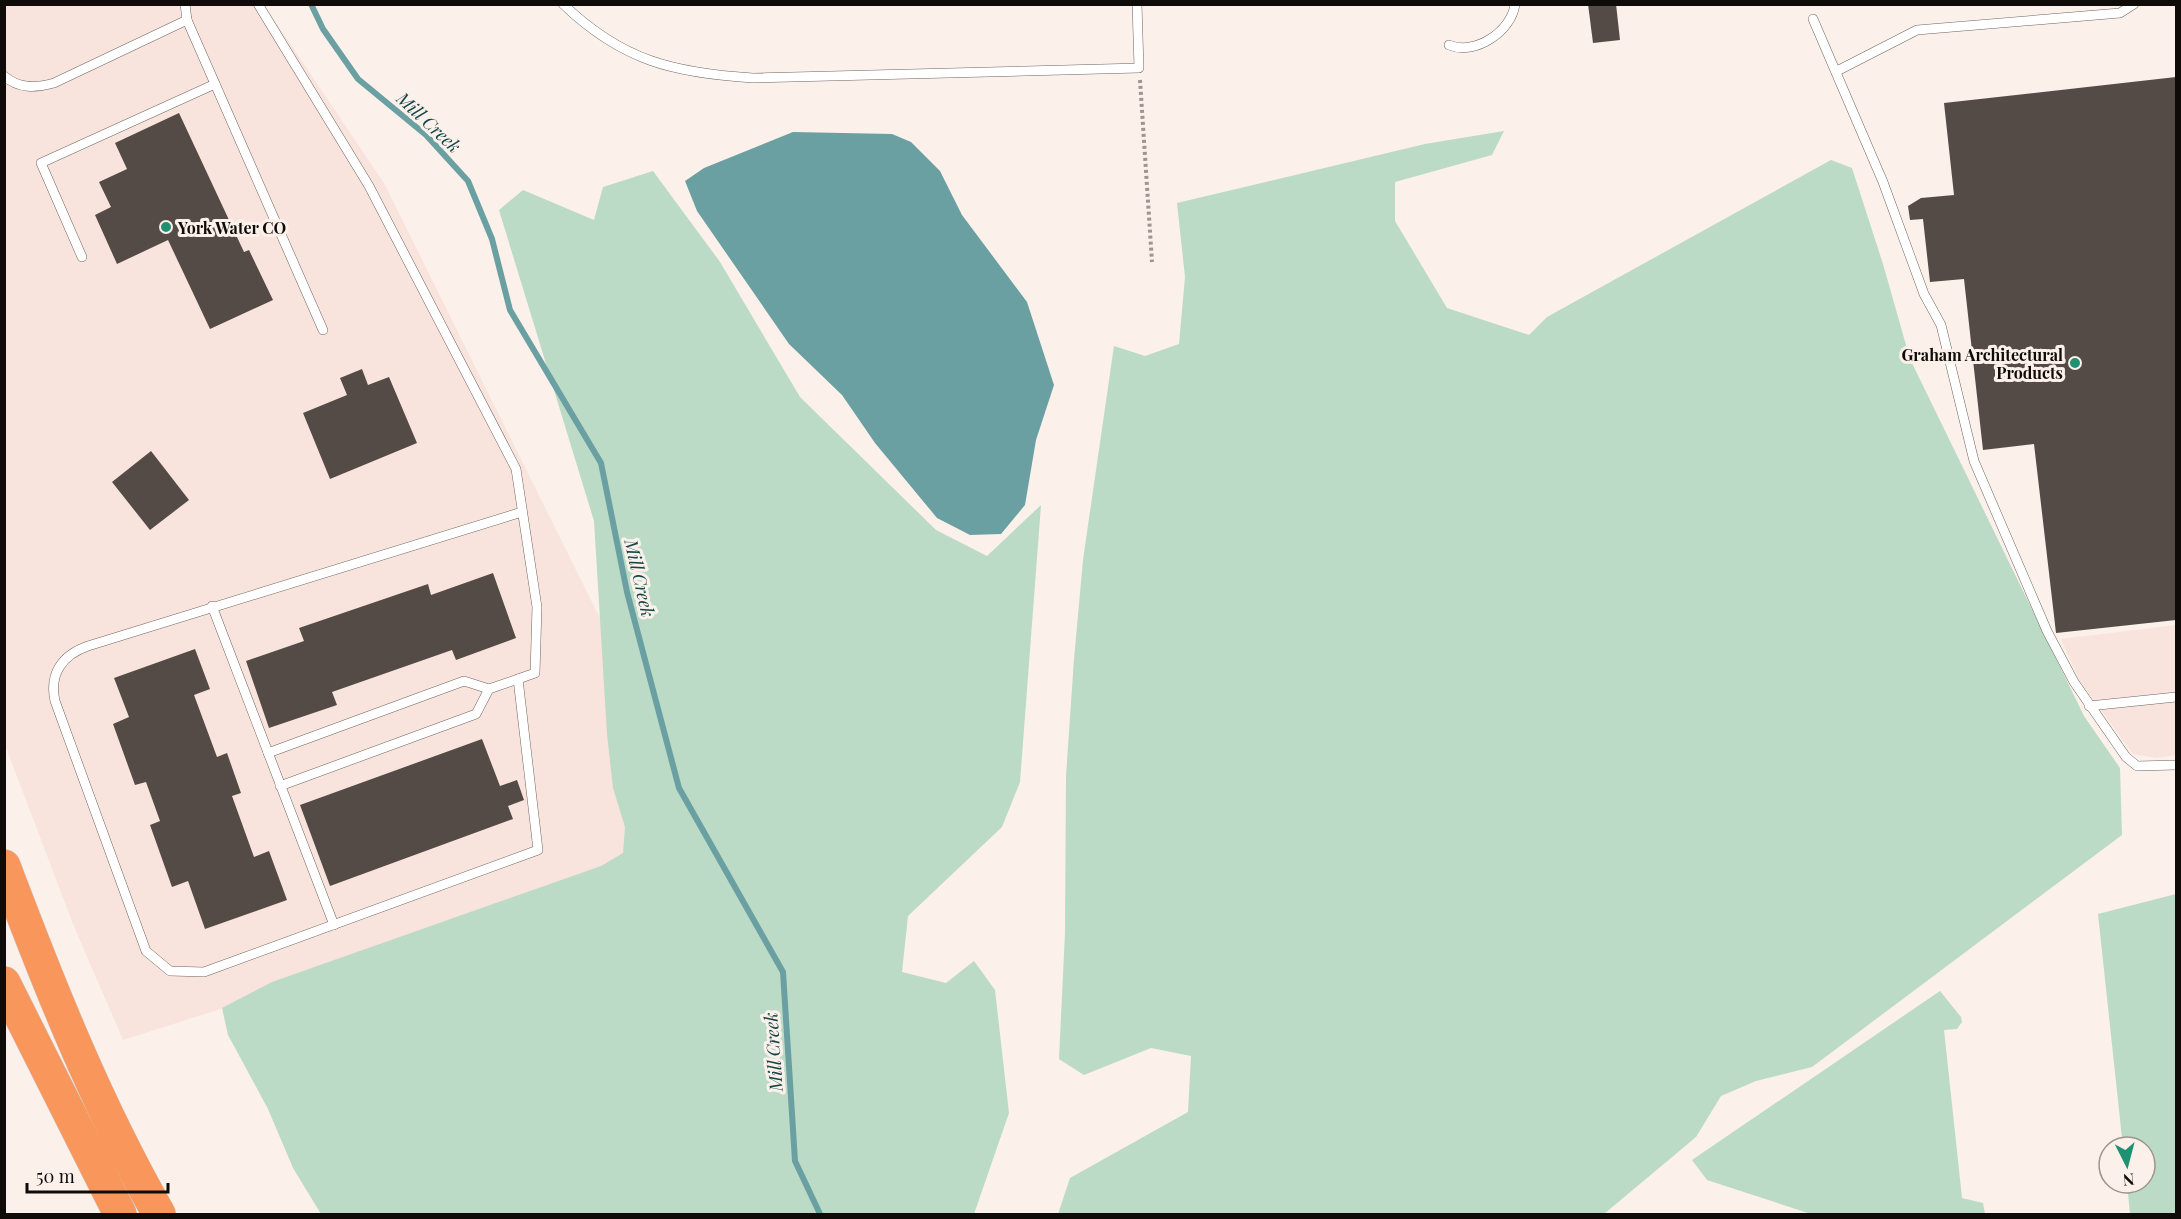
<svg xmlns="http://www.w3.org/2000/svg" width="2181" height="1219" viewBox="0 0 2181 1219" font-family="'Playfair Display',serif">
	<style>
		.built { fill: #f8e4dc }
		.green { fill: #bbdbc6 }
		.water { fill: #6ba0a2 }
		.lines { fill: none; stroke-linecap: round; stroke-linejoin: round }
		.stream { stroke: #6ba0a2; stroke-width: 6 }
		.building { fill: #544b47 }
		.lane-casing { stroke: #6f6560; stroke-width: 10 }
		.highway-casing { stroke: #cfcece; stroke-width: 34 }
		.path { stroke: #9d9590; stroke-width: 4; stroke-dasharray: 3 3; stroke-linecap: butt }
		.lane { stroke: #fff; stroke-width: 9 }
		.highway { stroke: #f8965c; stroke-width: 33 }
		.poi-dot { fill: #1e9173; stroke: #fbf0ea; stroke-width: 2 }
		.labels { text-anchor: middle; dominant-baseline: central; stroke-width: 6; stroke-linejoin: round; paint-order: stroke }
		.poi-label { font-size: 16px; font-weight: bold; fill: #0f0b09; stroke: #fbf0ea; text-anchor: start }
		.water-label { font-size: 18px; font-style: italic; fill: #134446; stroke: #fbf0ea }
	</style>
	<rect width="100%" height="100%" fill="#fbf0ea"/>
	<g class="built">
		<polygon points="4,5 264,5 384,183 716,852 123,1040 73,924 5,745"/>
		<polygon points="2176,625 2176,755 2157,758 2133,754 2079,680 2061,639"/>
	</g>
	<g class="green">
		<polygon points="1504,131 1492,155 1395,182 1395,221 1447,308 1529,335 1547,317 1831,160 1852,168 1883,264 1910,359 2084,716 2120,768 2122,835 1812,1067 1756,1081 1721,1096 1696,1137 1604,1214 1058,1214 1070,1178 1188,1112 1191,1056 1151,1048 1084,1075 1059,1059 1065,933 1066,776 1074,659 1083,560 1114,346 1145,356 1179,344 1185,277 1177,203 1425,144"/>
		<polygon points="653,171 720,262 800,397 936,530 987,556 1041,505 1020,782 1002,827 908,916 902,972 946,983 974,961 995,990 1009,1113 974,1214 321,1214 293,1168 268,1109 228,1035 222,1008 272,982 601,866 623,853 625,827 613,788 607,734 594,521 499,210 523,190 594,220 603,187"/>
		<polygon points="2176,894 2176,1214 2130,1214 2127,1183 2145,1183 2145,1147 2123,1147 2098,914"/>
		<polygon points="1940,991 1961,1017 1962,1022 1957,1029 1944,1030 1962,1198 1983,1203 1985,1214 1811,1214 1707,1180 1692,1160"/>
	</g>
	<polygon class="water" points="793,132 892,134 911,142 940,171 962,215 1027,302 1054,385 1036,440 1025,505 1001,534 970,535 937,518 875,443 842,395 789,344 697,211 685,181 704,168"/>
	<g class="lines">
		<polyline class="stream" points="311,4 323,29 358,79 426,135 468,181 492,239 510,310 601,463 627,592 679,788 783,972 795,1161 820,1214"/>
	</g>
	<g class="building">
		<polygon points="1588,4 1616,4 1620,40 1593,43"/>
		<polygon points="2176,77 2176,620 2056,633 2034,444 1983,450 1964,279 1930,282 1923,219 1910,220 1908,206 1921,198 1954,195 1944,103"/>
		<polygon points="179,113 244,252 249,250 273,300 210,329 168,240 117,264 95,215 111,207 99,182 127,169 115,143"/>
		<polygon points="362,369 368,385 389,377 417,443 330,479 303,413 347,395 340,378"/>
		<polygon points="151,451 189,500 150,530 112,482"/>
		<polygon points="493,573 516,638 456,660 452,650 332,692 337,705 269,728 246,661 304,641 299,628 428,584 431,595"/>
		<polygon points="195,649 210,689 194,695 217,757 227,753 241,793 232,796 254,857 269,851 287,900 205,929 188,881 172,887 150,825 160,821 146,782 135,785 113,724 129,717 114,678"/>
		<polygon points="482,739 500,786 517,780 524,800 508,806 513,819 330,886 300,805"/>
	</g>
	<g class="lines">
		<g class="lane-casing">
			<g id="lane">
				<polyline points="185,4 187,20 323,330"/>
				<path d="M258,4L369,186L516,469L537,607L535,673L518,679L538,850L204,972L170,971L146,951L55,701C49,674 62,655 88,646L522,512"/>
				<path d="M563,4C622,61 674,73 753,78L1139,68L1137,4"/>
				<polyline points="1813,19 1883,182 1924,294 1941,325 1974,461 2047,631 2074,682 2126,757 2137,766 2176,765"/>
				<path d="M1449,45C1475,56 1512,31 1515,4"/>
				<polyline points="1837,71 1917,30 2120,13 2134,4"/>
				<path d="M4,76C19,89 36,88 54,83L187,20"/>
				<polyline points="82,257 41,163 215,84"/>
				<polyline points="212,606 334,925"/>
				<polyline points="2089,706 2176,697"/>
				<polyline points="268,753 464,681 489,689 518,679"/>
				<polyline points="280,786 476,714 489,689"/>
			</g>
		</g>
		<g class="highway-casing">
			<g id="highway">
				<path d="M4,866C49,985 96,1104 159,1214"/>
				<polyline points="4,983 120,1214"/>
			</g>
		</g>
		<polyline class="path" points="1140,80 1152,262"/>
		<use href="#lane" class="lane"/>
		<use href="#highway" class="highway"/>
	</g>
	<g class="poi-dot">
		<circle cx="166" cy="227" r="6"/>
		<circle cx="2075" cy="363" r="6"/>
	</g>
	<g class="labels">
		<g class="poi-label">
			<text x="178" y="227">York Water CO</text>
			<text x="2063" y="354" text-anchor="end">Graham Architectural<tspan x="2063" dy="18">Products</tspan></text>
		</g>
		<g class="water-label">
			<text transform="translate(429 122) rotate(43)">Mill Creek</text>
			<text transform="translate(640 578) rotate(77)">Mill Creek</text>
			<text transform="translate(773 1052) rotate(-94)">Mill Creek</text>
		</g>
	</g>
	<rect width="2181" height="1219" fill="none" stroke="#0f0b09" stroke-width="12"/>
	<g transform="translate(2127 1165) rotate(174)"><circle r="28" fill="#fbf0ea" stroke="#9d9490" stroke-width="1.5"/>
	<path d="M0-4.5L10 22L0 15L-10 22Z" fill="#1e9173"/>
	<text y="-9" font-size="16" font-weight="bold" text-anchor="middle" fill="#0f0b09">N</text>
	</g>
	<path d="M27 1183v9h141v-9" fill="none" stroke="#0f0b09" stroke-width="3"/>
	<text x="36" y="1183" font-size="18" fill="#0f0b09" stroke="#fbf0ea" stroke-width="4.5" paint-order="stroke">50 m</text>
</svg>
